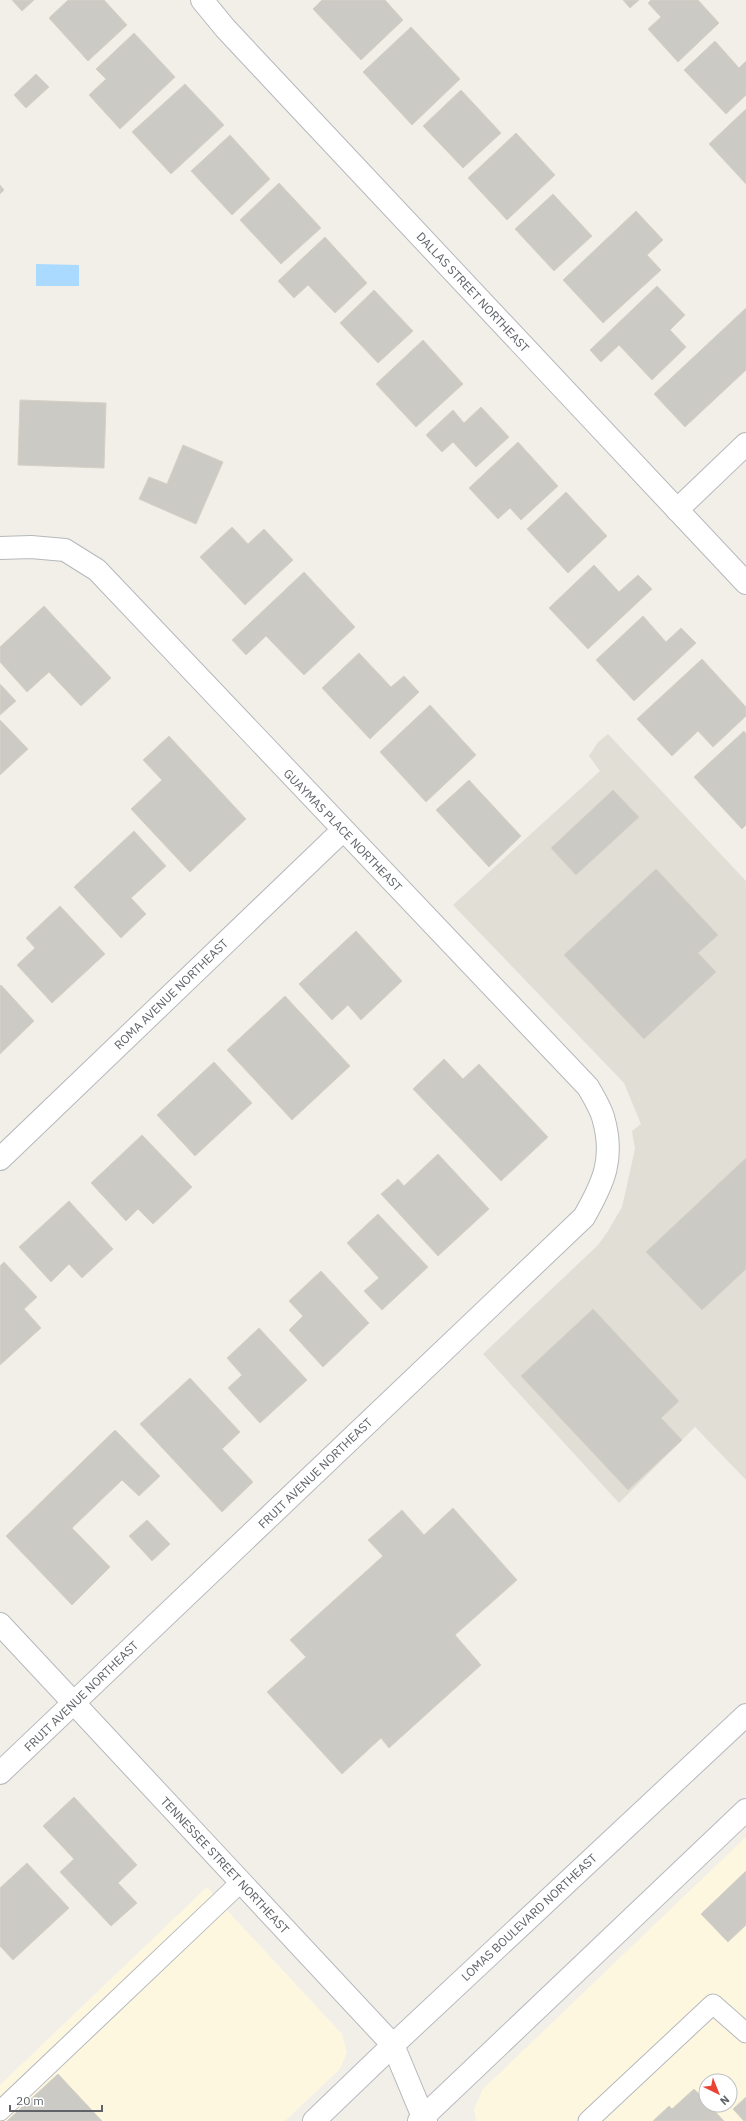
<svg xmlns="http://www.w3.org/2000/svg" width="746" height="2121" viewBox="0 0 746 2121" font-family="'IBM Plex Sans',sans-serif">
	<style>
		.commercial { fill: #fef7e0; fill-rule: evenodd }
		.education { fill: #e1ded6 }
		.water { fill: #aadaff }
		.building { fill: #cccac5; stroke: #d6d1c6 }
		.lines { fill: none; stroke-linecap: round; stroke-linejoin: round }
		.service-casing { stroke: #b5b8bc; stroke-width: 21 }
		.minor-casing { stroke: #b5b8bc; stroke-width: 24 }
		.tertiary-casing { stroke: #b5b8bc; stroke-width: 24 }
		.secondary-casing { stroke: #b6babf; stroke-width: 24 }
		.service { stroke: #fff; stroke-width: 19 }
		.minor { stroke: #fff; stroke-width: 22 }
		.tertiary { stroke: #fff; stroke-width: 22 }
		.secondary { stroke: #fff; stroke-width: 22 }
		.labels { text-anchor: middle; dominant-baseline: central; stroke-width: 3.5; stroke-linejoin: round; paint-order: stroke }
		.street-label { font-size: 12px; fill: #5f6368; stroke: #fff }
	</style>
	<rect width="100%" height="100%" fill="#f1efe8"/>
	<g class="commercial">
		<path d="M746,1837V2121H476L474,2109L483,2089ZM706,2081H730V2105H706Z"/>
		<polygon points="207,1887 236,1920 342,2034 347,2053 339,2070 285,2121 0,2121 0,2085"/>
	</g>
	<polygon class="education" points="608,734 746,881 746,1480 695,1427 619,1503 483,1354 598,1245 608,1231 622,1207 635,1149 632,1131 641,1124 624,1083 453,905 600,771 589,756 598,742"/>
	<polygon class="water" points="36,264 79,265 79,286 36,286"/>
	<g class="building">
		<polygon points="12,0 34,0 22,11"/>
		<polygon points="68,0 104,0 127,25 88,61 49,18"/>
		<polygon points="322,0 385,0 403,20 361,60 313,9"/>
		<polygon points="623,0 639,0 630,8"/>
		<polygon points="651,0 698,0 719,23 678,62 648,29 661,17 648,3"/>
		<polygon points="411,27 460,79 412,125 363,72"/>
		<polygon points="134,33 175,77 120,129 89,95 106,79 96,69"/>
		<polygon points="715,41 739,68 746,61 746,95 726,114 684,70"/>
		<polygon points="36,74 49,87 26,108 14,95"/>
		<polygon points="185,84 224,125 171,174 132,132"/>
		<polygon points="461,90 501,133 463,168 423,126"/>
		<polygon points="746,109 746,184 709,144"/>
		<polygon points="516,133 555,175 507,220 468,178"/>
		<polygon points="230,135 270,179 232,215 191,171"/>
		<polygon points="279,183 321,228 281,264 240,220"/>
		<polygon points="0,185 4,190 0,194"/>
		<polygon points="553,194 592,236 554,271 515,229"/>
		<polygon points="636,211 663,240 647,255 661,270 603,323 563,280"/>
		<polygon points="325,237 367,283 335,313 308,285 294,298 278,281"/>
		<polygon points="657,286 685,315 670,330 686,347 652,380 619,345 601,362 590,350"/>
		<polygon points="374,290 413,331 378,363 340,323"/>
		<polygon points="746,308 746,370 685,427 654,394"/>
		<polygon points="423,340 463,384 416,427 376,384"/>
		<polygon points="20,400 106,403 104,468 18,465"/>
		<polygon points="481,407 509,437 476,467 453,442 442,452 426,435 453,410 464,423"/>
		<polygon points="518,442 558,486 521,520 510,508 498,519 469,488"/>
		<polygon points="183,445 223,462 196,524 139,499 149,477 167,484"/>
		<polygon points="566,492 607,536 568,573 527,529"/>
		<polygon points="232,527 248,544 264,529 293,560 245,605 200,557"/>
		<polygon points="594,565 619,592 638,575 652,589 588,649 549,608"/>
		<polygon points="304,572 355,627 304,675 266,636 246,655 232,640"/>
		<polygon points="44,606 111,678 81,706 49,672 27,692 0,662 0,647"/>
		<polygon points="643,616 666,642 681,628 696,643 634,701 596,660"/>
		<polygon points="359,653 391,687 404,676 419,692 370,739 322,688"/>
		<polygon points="702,659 746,707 746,716 713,747 698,731 672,756 637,719"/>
		<polygon points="0,684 16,701 0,715"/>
		<polygon points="430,705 476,755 426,802 380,752"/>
		<polygon points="0,720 28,749 0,775"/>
		<polygon points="744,731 746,734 746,825 742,829 694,777"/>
		<polygon points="169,736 246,819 190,872 131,809 162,780 143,760"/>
		<polygon points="469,780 521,836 489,867 436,810"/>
		<polygon points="613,790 639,817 576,875 551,848"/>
		<polygon points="134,831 166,866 131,898 146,914 121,938 74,887"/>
		<polygon points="656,869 718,935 698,953 716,972 644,1039 564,955"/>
		<polygon points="60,906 105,954 52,1003 17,965 35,948 26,938"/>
		<polygon points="356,931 402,981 361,1020 348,1005 332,1020 299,984"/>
		<polygon points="1,985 34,1021 0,1054 0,986"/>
		<polygon points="285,996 350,1066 292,1120 227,1050"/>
		<polygon points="444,1059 463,1079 479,1064 548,1137 501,1181 413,1089"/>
		<polygon points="214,1062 252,1103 195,1156 157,1115"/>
		<polygon points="142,1135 192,1187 153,1224 138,1209 126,1221 91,1183"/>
		<polygon points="438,1154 489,1209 438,1256 381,1194 398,1179 404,1186"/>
		<polygon points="746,1158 746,1269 702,1310 646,1252"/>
		<polygon points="69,1201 113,1249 82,1278 69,1264 51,1282 19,1247"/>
		<polygon points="378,1214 428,1267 382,1310 364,1291 379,1278 347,1243"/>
		<polygon points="4,1262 37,1297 24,1309 41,1328 0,1365 0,1266"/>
		<polygon points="321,1271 369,1323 323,1367 289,1330 303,1316 289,1301"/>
		<polygon points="593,1309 679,1401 661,1418 682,1440 628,1490 521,1376"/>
		<polygon points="259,1328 307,1380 260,1423 228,1388 242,1375 227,1358"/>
		<polygon points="190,1378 240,1432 222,1449 253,1482 222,1512 140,1424"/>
		<polygon points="115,1430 160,1476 139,1496 122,1480 72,1528 110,1567 72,1605 6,1536"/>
		<polygon points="453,1508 517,1580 455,1635 481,1665 389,1748 381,1738 342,1774 267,1692 306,1657 290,1640 383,1556 368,1540 402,1510 424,1535"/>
		<polygon points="147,1520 170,1544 152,1561 129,1536"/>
		<polygon points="74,1797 137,1865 118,1883 137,1903 111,1926 60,1872 74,1859 43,1826"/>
		<polygon points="27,1863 69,1908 13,1960 0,1946 0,1888"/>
		<polygon points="746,1871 746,1925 728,1942 701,1914"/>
		<polygon points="58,2074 102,2121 7,2121"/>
		<polygon points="694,2089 706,2101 706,2105 709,2105 724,2121 653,2121 669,2106 672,2109"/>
		<polygon points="746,2097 746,2121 744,2121 733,2109"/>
	</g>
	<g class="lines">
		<g class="service-casing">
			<g id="service">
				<polyline points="0,2111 241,1882"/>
				<polyline points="588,2121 713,2004 746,2033"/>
			</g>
		</g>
		<g class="minor-casing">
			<g id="minor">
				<polyline points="202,0 225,28 283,90 746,583"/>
				<polyline points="677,510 746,444"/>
				<path d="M0,548L31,547L65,550L97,570L588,1087C593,1096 600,1107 603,1117C615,1158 604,1182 584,1217L0,1773"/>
				<polyline points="0,1159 343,830"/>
			</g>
		</g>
		<g class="tertiary-casing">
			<polyline id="tertiary" points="0,1624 393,2045 423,2117 426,2121"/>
		</g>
		<g class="secondary-casing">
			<g id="secondary">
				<polyline points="314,2121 393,2045 746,1715"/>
				<polyline points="419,2121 746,1810"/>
			</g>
		</g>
		<use href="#service" class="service"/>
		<use href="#minor" class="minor"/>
		<use href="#tertiary" class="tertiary"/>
		<use href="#secondary" class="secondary"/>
	</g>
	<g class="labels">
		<g class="street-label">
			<text transform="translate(473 292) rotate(47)">DALLAS STREET NORTHEAST</text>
			<text transform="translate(343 830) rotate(46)">GUAYMAS PLACE NORTHEAST</text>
			<text transform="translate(171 994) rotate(-44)">ROMA AVENUE NORTHEAST</text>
			<text transform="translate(315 1473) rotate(-44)">FRUIT AVENUE NORTHEAST</text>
			<text transform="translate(81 1696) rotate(-44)">FRUIT AVENUE NORTHEAST</text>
			<text transform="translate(225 1865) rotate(47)">TENNESSEE STREET NORTHEAST</text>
			<text transform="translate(529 1917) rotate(-43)">LOMAS BOULEVARD NORTHEAST</text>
		</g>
	</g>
	<g transform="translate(718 2093) rotate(137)"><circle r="19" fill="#ffffff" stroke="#bfc1c3"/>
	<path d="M0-3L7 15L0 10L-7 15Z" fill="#ea4335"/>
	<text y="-6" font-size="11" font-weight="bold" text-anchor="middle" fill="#5f6368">N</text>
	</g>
	<path d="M10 2105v6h92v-6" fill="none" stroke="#5f6368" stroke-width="2"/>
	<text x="16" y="2105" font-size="12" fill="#5f6368" stroke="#ffffff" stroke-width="3" paint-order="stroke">20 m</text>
</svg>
